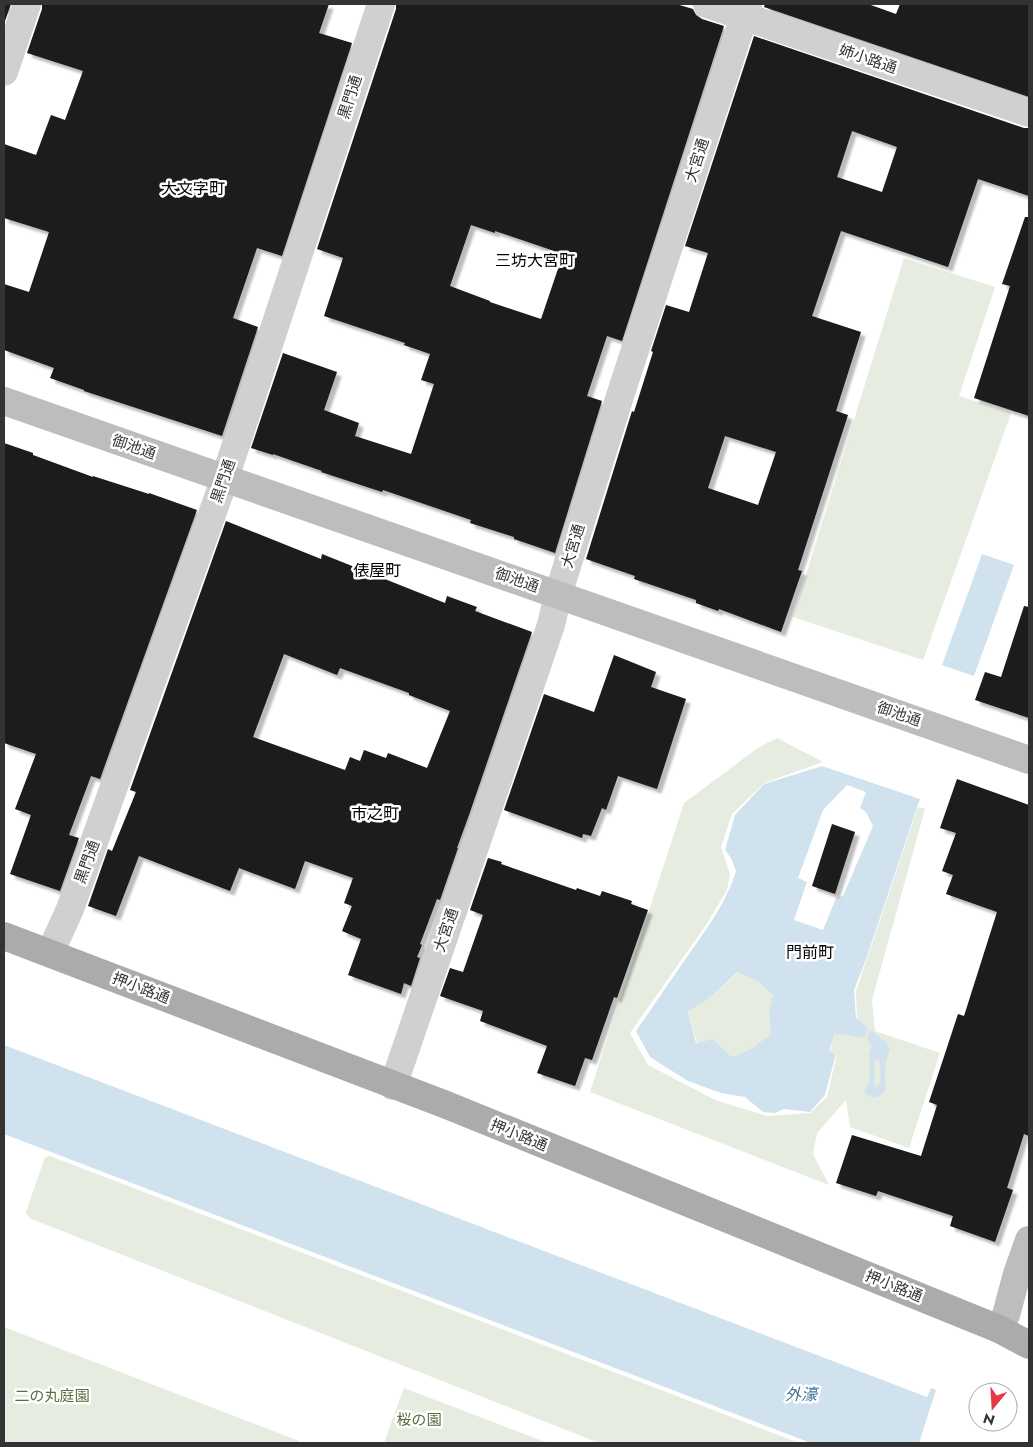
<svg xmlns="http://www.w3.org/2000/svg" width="1033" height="1447" viewBox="0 0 1033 1447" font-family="Jost,'Noto Sans JP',sans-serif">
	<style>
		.green { fill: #e6ecdf }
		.water { fill: #cfe2ee; fill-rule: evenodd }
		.building { fill: #1a1a1a; fill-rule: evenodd; filter: url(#shadow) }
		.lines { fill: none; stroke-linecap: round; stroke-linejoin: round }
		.street { stroke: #d0d0d0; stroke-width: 28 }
		.secondary { stroke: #bdbdbd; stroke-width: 28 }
		.primary { stroke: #ababab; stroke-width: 28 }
		.labels { text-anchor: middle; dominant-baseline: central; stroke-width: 5; stroke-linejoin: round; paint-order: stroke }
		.street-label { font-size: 15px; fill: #333; stroke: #fff }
		.park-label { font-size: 15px; fill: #56703f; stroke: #fff }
		.neighbourhood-label { font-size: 16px; fill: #000; stroke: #fff }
		.water-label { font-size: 16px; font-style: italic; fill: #3f7597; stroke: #fff }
	</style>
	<defs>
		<filter id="shadow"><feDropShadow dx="4.5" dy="4.5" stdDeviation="1" flood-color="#0004"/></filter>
	</defs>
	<rect width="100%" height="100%" fill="#fff"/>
	<g class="green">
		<polygon points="904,258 995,287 959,396 1011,413 923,660 793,617"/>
		<polygon points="777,738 823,762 764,783 732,814 721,847 730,874 727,890 706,925 630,1033 648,1065 715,1100 767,1116 810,1113 827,1097 837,1054 830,1050 835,1034 845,1034 857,1019 856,991 918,807 925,809 872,1000 875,1031 940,1053 909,1148 850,1127 846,1100 817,1133 813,1154 829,1185 590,1092 684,803 759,747"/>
		<polygon points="739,972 758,982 773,995 769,1012 771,1034 749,1050 732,1057 713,1039 697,1043 688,1012 707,1000"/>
		<polygon points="50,1156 799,1443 599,1443 29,1218 26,1212 45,1157"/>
		<polygon points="4,1327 299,1441 298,1443 4,1443"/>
		<polygon points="404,1388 548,1443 384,1443"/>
	</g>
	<g class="water">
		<polygon points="982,554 1014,565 974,676 942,665"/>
		<path d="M822,766L920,799L865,962L854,990L856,1018L868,1028L864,1038L844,1034H835L829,1050L836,1054L825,1095L810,1112L784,1109L775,1113L763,1112L745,1097L721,1093L688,1081L650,1057L636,1031C651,1010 665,988 680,967C701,936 725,907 736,871L731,858L725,850L735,815L764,784ZM847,785L866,792L860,808L866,812L873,826L843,896L836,898L823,930L794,920L807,882L798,878L823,810ZM738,972L758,982L773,995L769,1012L771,1034L749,1050L732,1057L713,1039L696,1043L688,1012L707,1000Z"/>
		<path d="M871,1030L887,1043L890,1049L885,1066V1091C879,1097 871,1101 865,1092L870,1078L869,1053L872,1045L867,1039ZM878,1058C881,1063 880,1065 880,1071C881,1079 883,1083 875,1087L874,1080L875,1077L874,1061Z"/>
		<polygon points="4,1045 927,1397 931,1388 936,1390 919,1443 811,1443 4,1134"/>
	</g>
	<g class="building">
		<polygon points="4,4 11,4 4,24"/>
		<polygon points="42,4 329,4 319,33 352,43 282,256 257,248 233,318 258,327 222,436 84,391 84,390 50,378 54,368 4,350 4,284 29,292 49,232 4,218 4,144 36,155 51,115 65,120 83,71 27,53 42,9"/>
		<path d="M396,4H676L693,9L696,15L702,19L724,26L622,341L607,336L587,396L602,401L555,553L514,539V537L470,523L471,520L383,490L382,492L321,472L322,471L273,454V455L251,448L283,353L337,372L324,410L359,423L355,436L411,454L434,384L421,380L430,354L404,345L405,343L324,316L343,258L317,249L396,9ZM471,225L495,233V231L563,254L541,319L490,302V301L450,286Z"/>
		<polygon points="765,4 868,4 896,14 900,4 1029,4 1029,97 764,7"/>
		<path d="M754,36L1024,128H1029V196L978,179L948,267L841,231L812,316L861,332L836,411L848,415L798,570L802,571L781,632L719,609L718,611L696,603V600L634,579L635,576L586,559L632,411L634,412L653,352L651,351L666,305L689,312L708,253L685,246ZM852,131L897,147L882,192L837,177ZM725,436L776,452L758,505L708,488Z"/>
		<polygon points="1025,217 1029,217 1029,416 974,398 1010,286 1002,284"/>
		<polygon points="4,443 33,453 33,455 93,477 93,476 149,494 149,493 197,510 100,779 91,776 69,835 79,838 60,891 10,874 31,815 15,809 36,754 4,743"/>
		<path d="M226,521L321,559L322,554L445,603L447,596L477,607L475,611L532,632L469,815L457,848H458L440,900L437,899L420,944L422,945L417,957L420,958L411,986L404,983L401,994L348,975L361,939L342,931L352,906L344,903L353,878L305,861L295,889L239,868L230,891L139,856L116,916L88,906L108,849L112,851L136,792L130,790ZM284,654L337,675L340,668L409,693V695L450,711L427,768L388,753L386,758L364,750L360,761L350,757L345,770L253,737Z"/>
		<polygon points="1024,606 1029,607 1029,718 975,700 985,672 1001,677"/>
		<polygon points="614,655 656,672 651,687 686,699 657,789 618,776 606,810 602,808 591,836 583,834 582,838 504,810 544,694 594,712"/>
		<polygon points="957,779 1029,805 1029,1136 1024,1134 1007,1188 1013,1190 995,1242 950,1226 953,1216 878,1191 876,1196 836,1183 852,1135 921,1156 937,1105 929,1102 958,1014 964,1016 997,912 946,894 953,875 942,871 956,833 940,828"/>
		<polygon points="832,824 855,832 835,894 812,886"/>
		<polygon points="488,858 502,862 501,864 576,890 577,888 600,896 602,891 632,901 631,904 648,910 617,998 614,997 592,1060 585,1058 575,1086 537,1073 547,1046 480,1021 483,1011 440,996 450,968 463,972 483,915 470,910"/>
	</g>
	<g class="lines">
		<g class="street">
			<polyline points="707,4 1029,113"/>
			<polyline points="4,72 27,4"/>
			<polyline points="50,953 70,909 225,478 381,4"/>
			<polyline points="393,1086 551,625 558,595 620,396 748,4"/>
		</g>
		<g class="secondary">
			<polyline points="4,401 1029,760"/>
			<polyline points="999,1329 1006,1315 1017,1274 1029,1240"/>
		</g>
		<polyline class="primary" points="4,936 444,1104 999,1329 1029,1345"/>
	</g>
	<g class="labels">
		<g class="street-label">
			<text transform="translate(868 59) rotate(19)">姉小路通</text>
			<text transform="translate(350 97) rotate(-72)">黒門通</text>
			<text transform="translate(697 160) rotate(-72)">大宮通</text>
			<text transform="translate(134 447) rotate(19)">御池通</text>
			<text transform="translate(223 481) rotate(-71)">黒門通</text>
			<text transform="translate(573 546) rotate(-73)">大宮通</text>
			<text transform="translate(517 580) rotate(19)">御池通</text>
			<text transform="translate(899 714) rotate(19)">御池通</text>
			<text transform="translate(87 862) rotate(-70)">黒門通</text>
			<text transform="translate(446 930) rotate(-71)">大宮通</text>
			<text transform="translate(141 988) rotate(21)">押小路通</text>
			<text transform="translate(519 1135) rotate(22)">押小路通</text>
			<text transform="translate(894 1286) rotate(22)">押小路通</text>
		</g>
		<g class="park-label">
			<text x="52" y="1396">二の丸庭園</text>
			<text x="419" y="1420">桜の園</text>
		</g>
		<g class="neighbourhood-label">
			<text x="193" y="188">大文字町</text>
			<text x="535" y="260">三坊大宮町</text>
			<text x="377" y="570">俵屋町</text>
			<text x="375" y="813">市之町</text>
			<text x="810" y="952">門前町</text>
		</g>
		<g class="water-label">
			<text x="801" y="1394">外濠</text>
		</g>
	</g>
	<rect width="1033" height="1447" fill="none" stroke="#333333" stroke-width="10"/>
	<g transform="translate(993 1407) rotate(198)"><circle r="24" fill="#ffffff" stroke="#adadad"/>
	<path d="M0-4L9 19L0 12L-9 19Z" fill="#e63946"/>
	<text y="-8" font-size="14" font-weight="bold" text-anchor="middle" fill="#333333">N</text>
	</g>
</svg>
